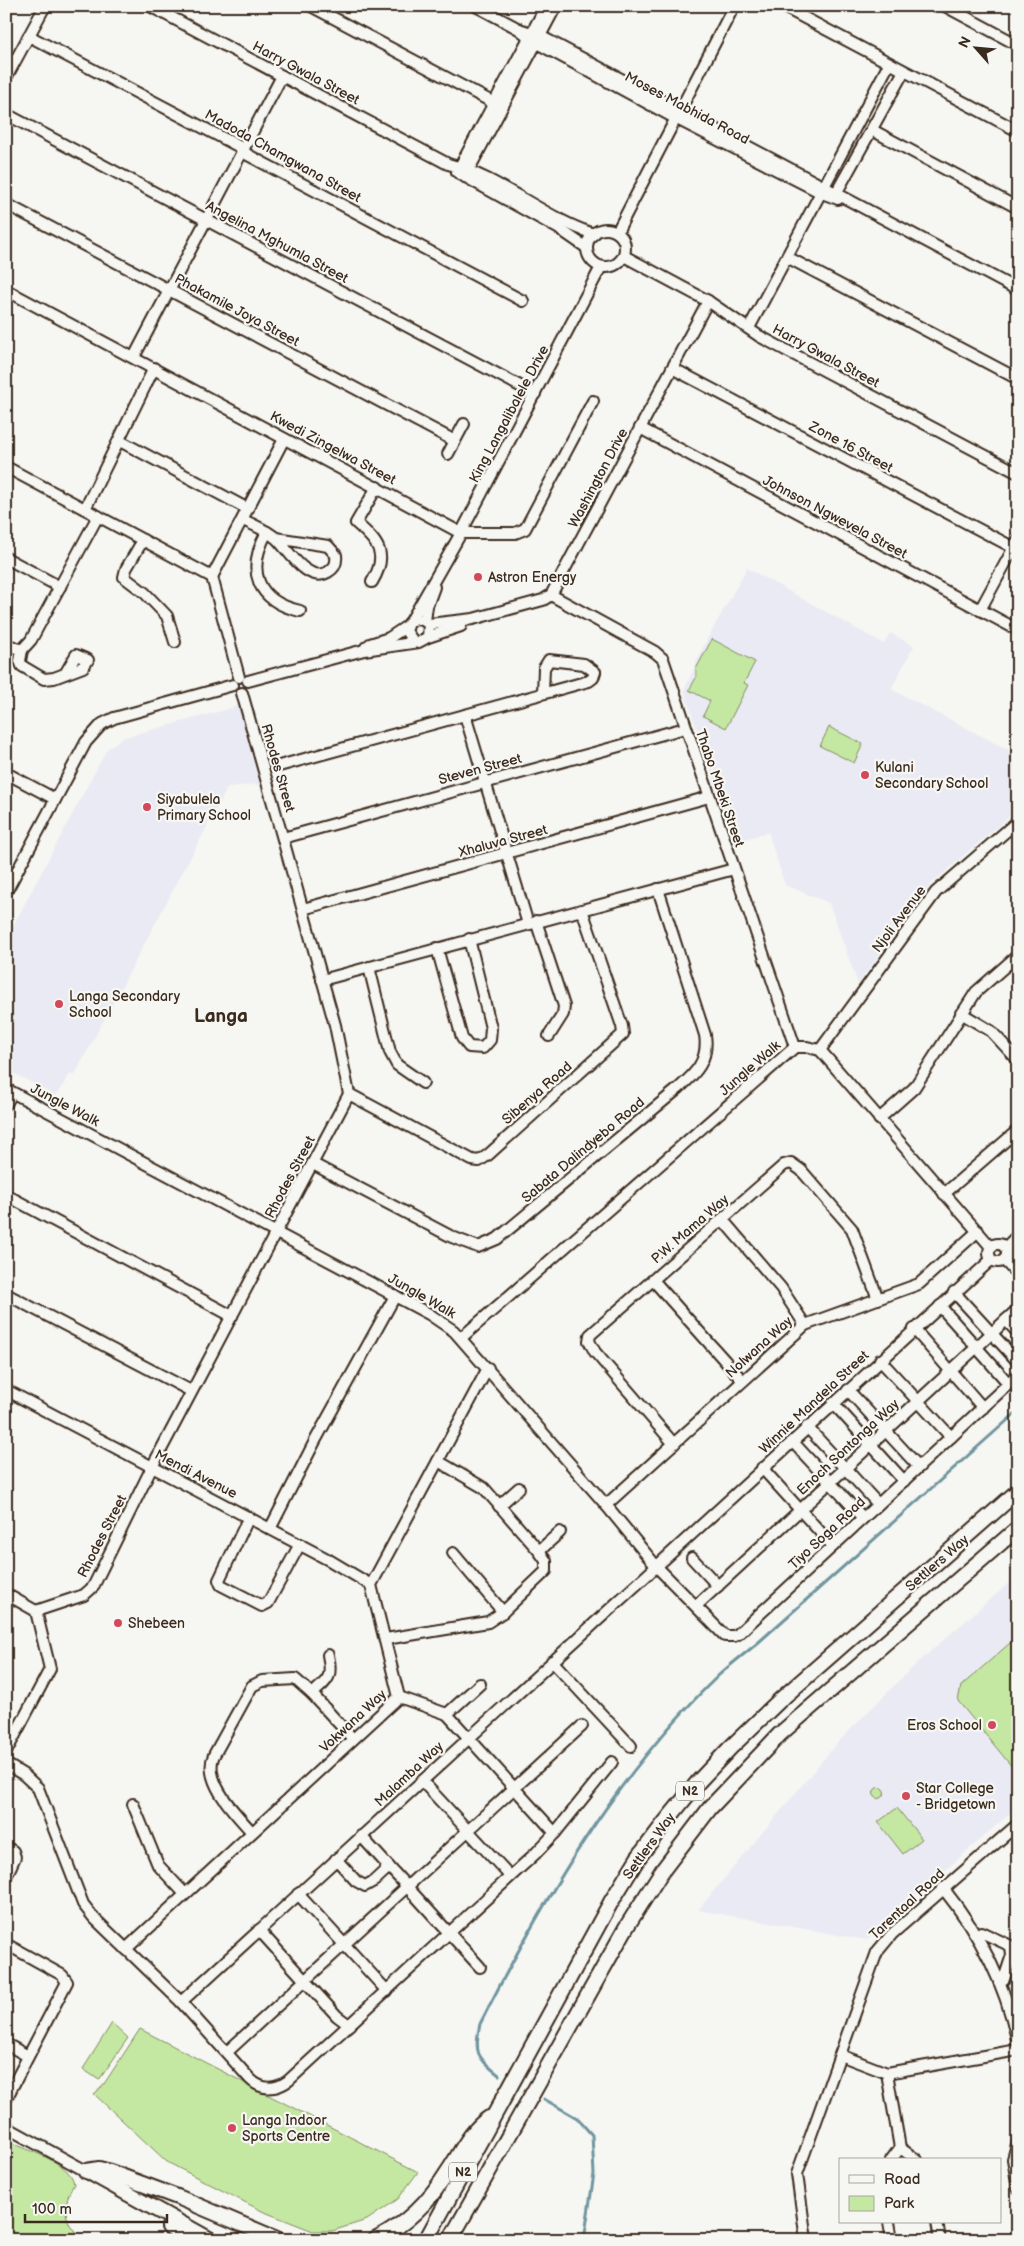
<svg xmlns="http://www.w3.org/2000/svg" width="1024" height="2246" viewBox="0 0 1024 2246" font-family="'Balsamiq Sans',sans-serif">
	<style>
		.built { fill: #eaeaf4 }
		.green { fill: #c4e8a2; stroke: #808960 }
		.lines { fill: none; stroke-linecap: round; stroke-linejoin: round }
		.stream { stroke: #70959f; stroke-width: 3 }
		.minor-casing { stroke: #3b2a1e; stroke-width: 14 }
		.highway-casing { stroke: #3b2a1e; stroke-width: 18 }
		.minor { stroke: #f6f6f2; stroke-width: 10 }
		.highway { stroke: #f6f6f2; stroke-width: 14 }
		.poi-dot { fill: #d1495b; stroke: #f6f6f2; stroke-width: 2 }
		.labels { text-anchor: middle; dominant-baseline: central; stroke-width: 4.5; stroke-linejoin: round; paint-order: stroke }
		.shield { fill: #f6f6f2; stroke: #73675e; stroke-width: 1 }
		.shield-label { font-size: 12px; font-weight: bold; fill: #3b2a1e }
		.street-label { font-size: 14px; fill: #3b2a1e; stroke: #f6f6f2 }
		.poi-label { font-size: 14px; fill: #3b2a1e; stroke: #f6f6f2; text-anchor: start }
		.district-label { font-size: 19px; font-weight: bold; fill: #3b2a1e; stroke: #f6f6f2 }
	</style>
	<rect width="100%" height="100%" fill="#f6f6f2"/>
	<filter id="ink" filterUnits="userSpaceOnUse"><feTurbulence type="fractalNoise" baseFrequency=".02" numOctaves="2"/><feDisplacementMap in="SourceGraphic" scale="10" xChannelSelector="R" yChannelSelector="G"/><feConvolveMatrix kernelMatrix="1 2 1 2 8 2 1 2 1" color-interpolation-filters="sRGB"/></filter>
	<g filter="url(#ink)">
		<g class="built">
			<polygon points="966,6 987,6 983,15"/>
			<polygon points="747,568 884,644 890,633 914,646 891,689 1018,755 1018,809 931,884 858,984 829,903 785,885 768,832 736,842 684,691 704,645"/>
			<polygon points="239,706 261,784 228,787 74,1076 70,1074 56,1096 6,1069 6,939 107,749 122,738"/>
			<polygon points="1018,1575 1018,1806 866,1940 698,1910 838,1742 915,1665"/>
		</g>
		<g class="green">
			<polygon points="712,639 755,662 744,683 748,685 726,728 703,716 710,701 689,690 696,678 696,669"/>
			<polygon points="829,727 863,744 854,763 820,746"/>
			<polygon points="1018,1636 1018,1764 1013,1768 958,1701 961,1686"/>
			<circle cx="879" cy="1793" r="5.5"/>
			<polygon points="897,1808 922,1839 903,1854 878,1822"/>
			<polygon points="112,2023 128,2038 99,2080 83,2069"/>
			<polygon points="140,2029 418,2172 398,2199 367,2220 332,2231 313,2231 262,2211 167,2162 94,2094 102,2087"/>
			<path d="M6,2140C24,2150 71,2161 74,2184C61,2206 63,2226 86,2240H6Z"/>
		</g>
		<g class="lines">
			<g class="stream">
				<path d="M499,2075C476,2057 474,2052 480,2024C544,1898 616,1774 719,1675C732,1663 746,1653 760,1641L1018,1411"/>
				<polyline points="544,2099 577,2118 592,2135 594,2174 584,2240"/>
			</g>
			<g class="minor-casing">
				<g id="minor">
					<path d="M150,6L448,164C497,176 544,218 594,234"/>
					<polyline points="311,6 494,103"/>
					<polyline points="476,6 519,29 537,43 675,118 822,193 838,199"/>
					<polyline points="782,6 1018,131"/>
					<polyline points="945,6 1018,45"/>
					<polyline points="519,29 540,36 1018,290"/>
					<polyline points="29,36 238,146 248,155 523,301"/>
					<polyline points="6,78 45,6"/>
					<polyline points="6,114 535,394"/>
					<polyline points="872,130 1018,208"/>
					<polyline points="457,172 546,6"/>
					<polyline points="460,174 561,230 587,248"/>
					<polyline points="465,177 556,6"/>
					<polyline points="834,197 904,71"/>
					<polyline points="6,204 455,441"/>
					<circle cx="606" cy="248" r="19"/>
					<polyline points="617,232 734,6"/>
					<polyline points="624,256 708,301 759,336 1018,473"/>
					<polyline points="787,257 1018,379"/>
					<polyline points="6,290 461,533 515,533 525,529 593,401"/>
					<polyline points="749,328 889,64"/>
					<polyline points="134,357 282,76"/>
					<polyline points="672,368 1018,550"/>
					<polyline points="640,428 1018,630"/>
					<polyline points="120,441 248,509"/>
					<polyline points="448,454 464,424"/>
					<polyline points="6,467 212,577 239,677"/>
					<polyline points="85,509 154,368"/>
					<path d="M243,520C254,525 268,531 277,539C289,551 308,584 328,572C335,568 337,563 336,555L328,546L276,538"/>
					<path d="M267,532C246,570 256,601 300,611"/>
					<polyline points="143,540 126,569 124,577 145,593 167,616 175,642"/>
					<polyline points="6,558 60,587"/>
					<polyline points="212,577 284,439"/>
					<path d="M372,582C389,554 378,542 356,523L377,487"/>
					<polyline points="551,595 655,652 663,659 795,1047"/>
					<polyline points="980,610 1018,540"/>
					<polyline points="411,621 461,533 601,267"/>
					<polyline points="425,621 427,606 434,587"/>
					<polyline points="429,624 473,619 543,600 551,595 708,301"/>
					<polyline points="428,637 461,626"/>
					<polyline points="6,644 22,650"/>
					<polyline points="366,647 370,644 389,638 407,626"/>
					<polyline points="22,650 31,640 98,516"/>
					<polyline points="22,650 20,661 22,666 44,679 54,678 83,667 88,660 76,655 65,674"/>
					<path d="M248,681L364,650L419,642L428,637L429,624C422,619 416,617 409,623L406,631L413,641"/>
					<polyline points="465,715 528,924"/>
					<polyline points="279,766 589,681 593,678 595,672 584,664 549,660 544,668 543,693"/>
					<polyline points="6,773 55,799"/>
					<polyline points="283,838 685,728"/>
					<polyline points="6,892 86,742 102,724 114,718 233,685"/>
					<polyline points="303,909 709,797"/>
					<polyline points="536,921 564,1006 563,1014 549,1036"/>
					<polyline points="437,948 462,1038 469,1047 483,1048 490,1040 491,1028 469,939"/>
					<polyline points="369,967 390,1052 397,1065 423,1083"/>
					<polyline points="322,980 734,869"/>
					<polyline points="961,1013 991,1031 1018,1060"/>
					<polyline points="820,1050 936,892 1018,821"/>
					<polyline points="6,1089 429,1314 454,1331 606,1505 656,1566 725,1636 734,1636 738,1634 1018,1375"/>
					<polyline points="349,1094 472,1160 479,1161 488,1155 623,1034 622,1026 582,910"/>
					<polyline points="6,1104 12,1093"/>
					<polyline points="879,1119 914,1088 976,992 1018,955"/>
					<path d="M313,1164L452,1237L478,1247L497,1239L679,1088C696,1073 709,1060 705,1035L658,889"/>
					<polyline points="944,1194 1018,1130"/>
					<polyline points="6,1195 232,1316"/>
					<polyline points="722,1219 781,1288 805,1325"/>
					<circle cx="998" cy="1253" r="9"/>
					<polyline points="1005,1248 1018,1235"/>
					<polyline points="1004,1260 1018,1275"/>
					<polyline points="653,1280 742,1380"/>
					<polyline points="954,1292 1018,1362"/>
					<polyline points="6,1294 191,1391"/>
					<polyline points="940,1306 1009,1384"/>
					<polyline points="1006,1320 1018,1333"/>
					<polyline points="914,1329 983,1408"/>
					<polyline points="461,1338 795,1047 807,1047 820,1050 991,1247"/>
					<polyline points="880,1360 951,1437"/>
					<polyline points="6,1390 329,1560 371,1585"/>
					<polyline points="848,1390 919,1467"/>
					<polyline points="833,1403 904,1481"/>
					<polyline points="807,1427 878,1504"/>
					<polyline points="792,1441 863,1518"/>
					<polyline points="674,1444 595,1352 589,1341 590,1335 784,1165 791,1163 801,1170 852,1229 878,1299"/>
					<polyline points="762,1468 833,1546"/>
					<polyline points="606,1505 805,1325 919,1284 978,1231"/>
					<polyline points="499,1506 519,1488"/>
					<polyline points="249,1517 219,1580 221,1585 262,1606 268,1603 300,1544"/>
					<polyline points="270,1529 315,1441 395,1296"/>
					<polyline points="539,1551 560,1532"/>
					<polyline points="453,1553 503,1612"/>
					<polyline points="692,1558 718,1586"/>
					<polyline points="6,1594 36,1611"/>
					<polyline points="696,1606 1018,1309"/>
					<polyline points="36,1611 84,1595 93,1587 152,1467 349,1094 335,1025 242,693"/>
					<polyline points="386,1639 488,1622 503,1612 546,1571 546,1561 539,1551 484,1488 438,1461"/>
					<polyline points="552,1661 631,1746"/>
					<path d="M312,1694C328,1680 333,1678 328,1655"/>
					<polyline points="399,1697 447,1714 480,1684"/>
					<polyline points="6,1752 50,1669 36,1611"/>
					<path d="M6,1764L24,1775L38,1788L83,1904L94,1918L181,2002L250,2079C261,2090 275,2090 288,2081L536,1853L555,1833L447,1714"/>
					<polyline points="422,1781 510,1876"/>
					<polyline points="133,1804 158,1865 185,1894"/>
					<path d="M252,1832C236,1814 202,1781 214,1755L252,1686L262,1681L295,1679L312,1694L353,1739"/>
					<polyline points="555,1833 612,1762"/>
					<polyline points="361,1836 480,1967"/>
					<polyline points="6,1847 13,1851 15,1857 6,1877"/>
					<polyline points="336,1859 356,1881 365,1886 374,1881 389,1867"/>
					<path d="M943,1888C980,1934 1007,1986 1018,2045"/>
					<polyline points="298,1894 387,1991"/>
					<polyline points="259,1930 337,2016 349,2025"/>
					<polyline points="977,1934 981,1932 1011,1946 1012,1955 1004,1979 999,1982"/>
					<polyline points="6,1944 62,1975 67,1982 6,2099"/>
					<polyline points="126,1949 399,1697 371,1585 488,1368"/>
					<polyline points="181,2002 991,1260"/>
					<polyline points="6,2044 28,2056"/>
					<polyline points="227,2052 582,1726"/>
					<polyline points="840,2055 887,2073 1018,2050"/>
					<polyline points="887,2073 900,2148 917,2160"/>
					<polyline points="6,2127 86,2171"/>
					<polyline points="1018,2141 1013,2159 1018,2188"/>
					<polyline points="891,2160 900,2148"/>
					<polyline points="889,2222 892,2240"/>
					<polyline points="937,2222 940,2240"/>
					<polyline points="806,2240 797,2174 877,1952 892,1934 1018,1824"/>
				</g>
			</g>
			<g class="highway-casing">
				<g id="highway">
					<polyline points="86,2171 99,2169 110,2172 180,2198 279,2240"/>
					<polyline points="87,2171 211,2240"/>
					<polyline points="169,2227 190,2240"/>
					<path d="M375,2240C406,2225 431,2199 449,2170C461,2152 471,2130 489,2118"/>
					<polyline points="426,2240 611,1902 638,1858 663,1825 698,1782 730,1748 779,1701 1018,1491"/>
					<polyline points="450,2240 627,1926 662,1871 710,1808 780,1734 1018,1528"/>
				</g>
			</g>
			<use href="#minor" class="minor"/>
			<use href="#highway" class="highway"/>
		</g>
	</g>
	<g class="poi-dot">
		<circle cx="478" cy="577" r="5"/>
		<circle cx="865" cy="775" r="5"/>
		<circle cx="147" cy="807" r="5"/>
		<circle cx="59" cy="1004" r="5"/>
		<circle cx="118" cy="1623" r="5"/>
		<circle cx="992" cy="1725" r="5"/>
		<circle cx="906" cy="1796" r="5"/>
		<circle cx="232" cy="2128" r="5"/>
	</g>
	<g class="labels">
		<g class="shield">
			<rect x="676" y="1781.5" width="28" height="19" rx="4"/>
			<rect x="449" y="2162.5" width="28" height="19" rx="4"/>
		</g>
		<g class="shield-label">
			<text x="690" y="1791">N2</text>
			<text x="463" y="2172">N2</text>
		</g>
		<g class="street-label">
			<text transform="translate(306 73) rotate(28)">Harry Gwala Street</text>
			<text transform="translate(687 108) rotate(28)">Moses Mabhida Road</text>
			<text transform="translate(283 156) rotate(29)">Madoda Chamgwana Street</text>
			<text transform="translate(277 242) rotate(28)">Angelina Mghumla Street</text>
			<text transform="translate(237 310) rotate(28)">Phakamile Joya Street</text>
			<text transform="translate(826 356) rotate(28)">Harry Gwala Street</text>
			<text transform="translate(509 414) rotate(-62)">King Langalibalele Drive</text>
			<text transform="translate(851 447) rotate(28)">Zone 16 Street</text>
			<text transform="translate(333 448) rotate(28)">Kwedi Zingelwa Street</text>
			<text transform="translate(598 478) rotate(-62)">Washington Drive</text>
			<text transform="translate(835 517) rotate(28)">Johnson Ngwevela Street</text>
			<text transform="translate(278 768) rotate(74)">Rhodes Street</text>
			<text transform="translate(480 769) rotate(-15)">Steven Street</text>
			<text transform="translate(720 788) rotate(71)">Thabo Mbeki Street</text>
			<text transform="translate(503 841) rotate(-15)">Xhaluva Street</text>
			<text transform="translate(899 919) rotate(-53)">Njoli Avenue</text>
			<text transform="translate(750 1068) rotate(-41)">Jungle Walk</text>
			<text transform="translate(537 1093) rotate(-41)">Sibenya Road</text>
			<text transform="translate(65 1105) rotate(28)">Jungle Walk</text>
			<text transform="translate(583 1150) rotate(-40)">Sabata Dalindyebo Road</text>
			<text transform="translate(290 1177) rotate(-62)">Rhodes Street</text>
			<text transform="translate(690 1229) rotate(-41)">P.W. Mama Way</text>
			<text transform="translate(422 1296) rotate(30)">Jungle Walk</text>
			<text transform="translate(759 1347) rotate(-42)">Nolwana Way</text>
			<text transform="translate(814 1402) rotate(-43)">Winnie Mandela Street</text>
			<text transform="translate(848 1447) rotate(-43)">Enoch Sontonga Way</text>
			<text transform="translate(196 1474) rotate(27)">Mendi Avenue</text>
			<text transform="translate(827 1533) rotate(-43)">Tiyo Soga Road</text>
			<text transform="translate(102 1536) rotate(-63)">Rhodes Street</text>
			<text transform="translate(937 1563) rotate(-41)">Settlers Way</text>
			<text transform="translate(353 1721) rotate(-43)">Vokwana Way</text>
			<text transform="translate(409 1774) rotate(-43)">Malamba Way</text>
			<text transform="translate(649 1846) rotate(-54)">Settlers Way</text>
			<text transform="translate(907 1904) rotate(-43)">Tarentaal Road</text>
		</g>
		<g class="poi-label">
			<text x="488" y="577">Astron Energy</text>
			<text x="875" y="767">Kulani<tspan x="875" dy="16">Secondary School</tspan></text>
			<text x="157" y="799">Siyabulela<tspan x="157" dy="16">Primary School</tspan></text>
			<text x="69" y="996">Langa Secondary<tspan x="69" dy="16">School</tspan></text>
			<text x="128" y="1623">Shebeen</text>
			<text x="982" y="1725" text-anchor="end">Eros School</text>
			<text x="916" y="1788">Star College<tspan x="916" dy="16">- Bridgetown</tspan></text>
			<text x="242" y="2120">Langa Indoor<tspan x="242" dy="16">Sports Centre</tspan></text>
		</g>
		<g class="district-label">
			<text x="221" y="1016">Langa</text>
		</g>
	</g>
	<rect width="1024" height="2246" fill="none" stroke="#f6f6f2" stroke-width="25"/>
	<rect x="12" y="12" width="999" height="2221" fill="none" stroke="#3b2a1e" stroke-width="2" filter="url(#ink)"/>
	<rect x="839" y="2158" width="162" height="65" fill="#f6f6f2" stroke="#aba49d"/>
	<rect x="849" y="2175" width="25" height="8" fill="#f6f6f2" stroke="#aba49d"/>
	<text x="884" y="2184" font-size="15" fill="#3b2a1e">Road</text>
	<rect x="849" y="2196" width="25" height="15" fill="#c4e8a2" stroke="#aba49d"/>
	<text x="884" y="2208" font-size="15" fill="#3b2a1e">Park</text>
	<g transform="translate(976 48) rotate(297)" stroke="#f6f6f2" stroke-width="4" paint-order="stroke">
	<path d="M0-4L9 19L0 12L-9 19Z" fill="#3b2a1e"/>
	<text y="-8" font-size="14" font-weight="bold" text-anchor="middle" fill="#3b2a1e">N</text>
	</g>
	<path d="M25 2214v8h142v-8" fill="none" stroke="#3b2a1e" stroke-width="2.5"/>
	<text x="32" y="2214" font-size="15" fill="#3b2a1e" stroke="#f6f6f2" stroke-width="4" paint-order="stroke">100 m</text>
</svg>
